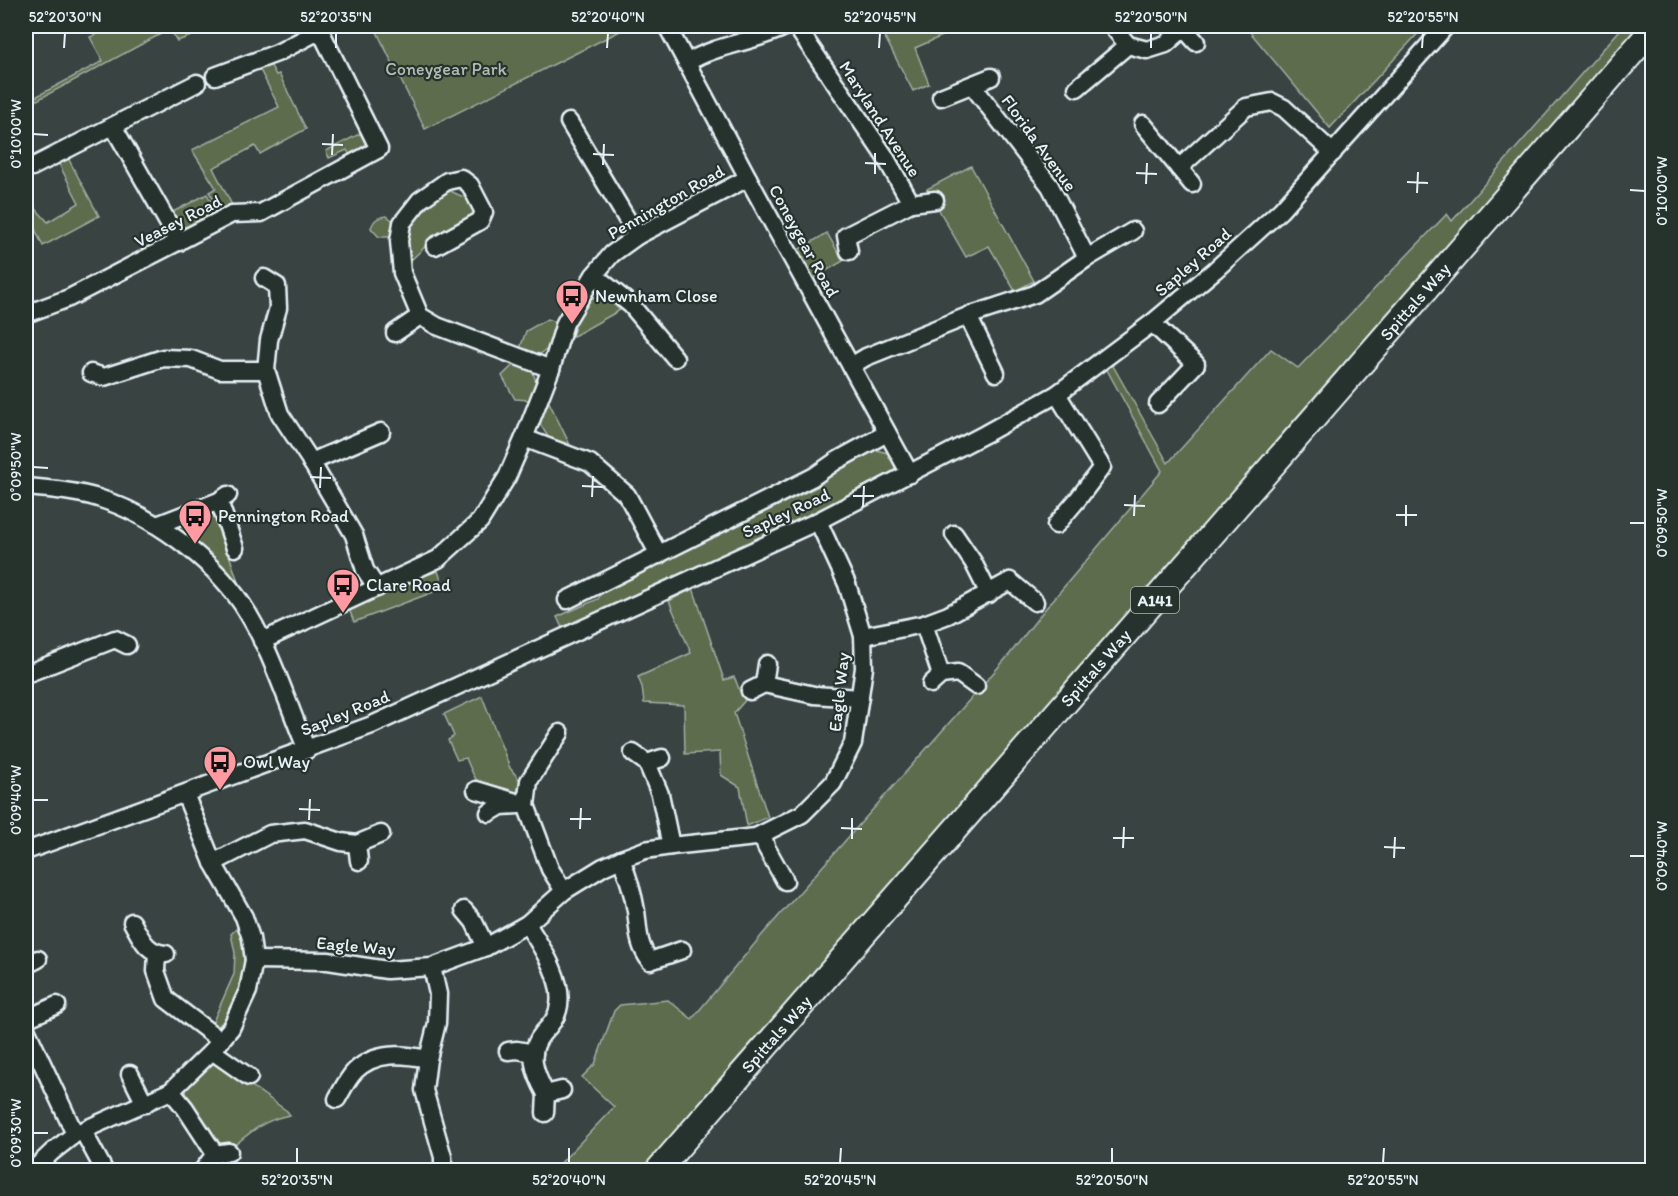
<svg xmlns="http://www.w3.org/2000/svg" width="1678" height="1196" viewBox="0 0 1678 1196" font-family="Itim,sans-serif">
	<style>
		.green { fill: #5d6c4e; stroke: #a2aea3; stroke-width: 1.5 }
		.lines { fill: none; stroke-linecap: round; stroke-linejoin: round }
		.minor-casing { stroke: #e8f1f8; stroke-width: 21 }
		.highway-casing { stroke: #e8f1f8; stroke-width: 28 }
		.minor { stroke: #26332d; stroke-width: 16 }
		.highway { stroke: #26332d; stroke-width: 24 }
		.ticks { fill: none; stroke: #e8f1f8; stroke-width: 2 }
		.labels { text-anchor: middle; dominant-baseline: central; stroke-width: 4.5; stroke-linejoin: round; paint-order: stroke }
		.shield { fill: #26332d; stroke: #aeb8bb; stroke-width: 1.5 }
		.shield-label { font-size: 16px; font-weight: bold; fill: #e8f1f8 }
		.park-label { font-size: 18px; fill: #b0bcb4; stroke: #26332d }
		.street-label { font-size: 18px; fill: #e8f1f8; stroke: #26332d }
		.poi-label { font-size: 18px; fill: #e8f1f8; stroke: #26332d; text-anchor: start }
		.neatline { fill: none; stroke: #e8f1f8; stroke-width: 2 }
		.ticks-label { font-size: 15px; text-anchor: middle; fill: #e8f1f8 }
	</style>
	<rect width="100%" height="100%" fill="#394342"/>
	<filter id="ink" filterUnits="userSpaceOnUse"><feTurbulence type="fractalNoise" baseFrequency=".0167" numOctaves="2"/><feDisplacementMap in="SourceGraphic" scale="12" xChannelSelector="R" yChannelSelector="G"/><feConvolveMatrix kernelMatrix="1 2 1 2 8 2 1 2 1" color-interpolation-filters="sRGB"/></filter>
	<g filter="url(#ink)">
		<g class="green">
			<polygon points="116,26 220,26 177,41 170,29 26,106 26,102 103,61 90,37"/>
			<polygon points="374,26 630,26 425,129"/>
			<polygon points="879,26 965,26 915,48 929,84 913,91"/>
			<polygon points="1245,26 1425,26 1330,128"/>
			<polygon points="1617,26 1641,26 1330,385 644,1170 554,1170 614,1107 582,1077 595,1064 614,1011 620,1005 668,1000 692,1019 762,935 1009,655 1041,614 1162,471 1106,368 1112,364 1168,463 1271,349 1298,368 1447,214 1452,221 1619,31"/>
			<polygon points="271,66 276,75 279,74 306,129 260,154 255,146 213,168 232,205 221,211 209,192 216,188 192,150 279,107 259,68"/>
			<path d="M365,131C369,145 363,150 352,159L347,150L329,158L326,151Z"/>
			<polygon points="68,158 99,216 43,246 26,210 26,198 48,222 79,203 59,164"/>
			<polygon points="971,166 1034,281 1015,291 989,246 966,257 927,189"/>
			<path d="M444,188L461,196L470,195L476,215L433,239L406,265C405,257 403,248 404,241C406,219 429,202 444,188Z"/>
			<polygon points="207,194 217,212 191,227 178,226 169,214"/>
			<path d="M387,216L398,225L393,237H379L371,228C374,219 378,217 387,216Z"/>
			<polygon points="827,233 843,261 814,278 798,250"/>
			<path d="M596,296L605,297L620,310L572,337C576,321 582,303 596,296Z"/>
			<polygon points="547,319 557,322 549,348 537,356 519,351 526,331"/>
			<polygon points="514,364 532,369 536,382 530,400 515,399 502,376"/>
			<polygon points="548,400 570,445 548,437 540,424"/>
			<polygon points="871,449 888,453 896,465 892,476 814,517 563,630 557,617 598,599 603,590 819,486 841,465"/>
			<polygon points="213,506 238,582 171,525"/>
			<polygon points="438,571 444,588 354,622 349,609 400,584"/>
			<path d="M693,588L724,680L734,677C739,685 738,695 747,698L734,713L768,817L747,826L740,787L721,775L720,752L685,754L684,705L644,703L642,687L638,677L691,653L669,601Z"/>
			<path d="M482,696L510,768L523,784L513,796C480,786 479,791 466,758L457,760L448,740L454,736L444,714Z"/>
			<path d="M238,927C248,955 245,984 230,1010C226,1017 222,1025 215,1028L211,1026L234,974L235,953L231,934Z"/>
			<path d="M216,1061L287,1111L290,1115C266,1119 253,1130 235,1145L229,1143L222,1147L215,1146L187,1101L186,1088Z"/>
		</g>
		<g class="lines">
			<g class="minor-casing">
				<g id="minor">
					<polyline points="667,26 748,178 910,474"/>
					<polyline points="796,26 884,155 911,203"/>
					<polyline points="1112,26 1128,45 1147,50 1166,44 1184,28"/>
					<polyline points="1182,26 1196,42"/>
					<path d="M688,62C718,44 756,42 787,26"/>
					<polyline points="215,76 277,53 321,30"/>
					<polyline points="972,85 1050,186 1087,258"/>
					<polyline points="1077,88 1128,45"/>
					<polyline points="941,97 991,77"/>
					<polyline points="569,122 637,236"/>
					<polyline points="1143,124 1192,184"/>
					<polyline points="113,126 179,242"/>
					<polyline points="32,167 197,83"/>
					<polyline points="1179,168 1246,107 1272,102 1284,108 1333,153"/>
					<polyline points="435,246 480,221 484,212 470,185 461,178 447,181 420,200 402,223 399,241 402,273 420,316 437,326 551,369"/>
					<polyline points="849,251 846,236 911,203 935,200"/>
					<polyline points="594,275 631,305 675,358"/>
					<polyline points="264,278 277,286 278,308 269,340 266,370 280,414 309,458 354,535 365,570 377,588"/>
					<polyline points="26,314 69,298 232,214 261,213 379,149 318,26"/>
					<polyline points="968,316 996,373"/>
					<polyline points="1152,323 1196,364 1158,404"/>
					<polyline points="395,333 420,316"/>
					<polyline points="851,366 866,357 968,316 1035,294 1087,258 1133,231"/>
					<polyline points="91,373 104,377 163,358 191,359 220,370 266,370"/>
					<polyline points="524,438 590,463 627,495 659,555"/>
					<polyline points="311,462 381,432"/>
					<path d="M26,487C49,489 75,491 98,498C150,514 211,558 242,604C270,646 287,703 307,750"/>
					<polyline points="219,501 235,548"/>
					<polyline points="157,525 219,501 228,495"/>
					<polyline points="1056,525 1078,499 1102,467 1057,394"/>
					<polyline points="954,534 973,562 989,594"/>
					<polyline points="567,600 813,477 836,461 887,433"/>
					<polyline points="924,624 941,675"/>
					<polyline points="863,636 924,624 948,615 1010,581 1035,602"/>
					<polyline points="262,641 438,559 480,521 507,477 524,438 551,369 565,323 594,275 612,254 637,236 748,178"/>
					<polyline points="26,674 115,639 127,645"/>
					<polyline points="764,684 814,695 860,698"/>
					<polyline points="931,684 941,675 958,673 976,686"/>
					<polyline points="750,691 764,684 767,664"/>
					<polyline points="560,733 529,781 526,805 550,869 564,891"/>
					<polyline points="633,753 647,763 660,794 671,846"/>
					<polyline points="647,763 662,758"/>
					<polyline points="476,790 526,805"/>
					<polyline points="489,813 501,806 519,805"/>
					<polyline points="763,835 766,847 785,881"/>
					<polyline points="357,844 359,861"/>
					<polyline points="26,851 372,725 818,521 985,434 1057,394 1152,323 1215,270 1281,210 1446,26"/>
					<path d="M621,859C628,876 633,893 636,911C639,932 637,943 650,961L682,950"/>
					<polyline points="213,863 270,834 305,830 341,842 357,844 381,834"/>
					<polyline points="464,910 474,922 486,947"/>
					<path d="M132,922C141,938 146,953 166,954"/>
					<path d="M527,924C541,946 566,982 558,1010C556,1019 549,1027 543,1033C526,1053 535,1074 546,1094"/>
					<polyline points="157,953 156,971 166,999 221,1041"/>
					<polyline points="254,960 328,961 387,970 432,967 486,947 527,924 564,891 603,867 621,859 645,850 671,846 756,837 802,814 833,783 853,743 864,668 863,636 847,584 818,521"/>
					<polyline points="26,965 38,959"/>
					<polyline points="432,967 438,994 437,1023 428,1059 424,1090 443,1157 443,1170"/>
					<polyline points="26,1019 57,1005"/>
					<polyline points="26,1029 75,1134"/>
					<polyline points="212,1051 249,1077"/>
					<polyline points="508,1051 517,1050 534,1053"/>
					<polyline points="130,1074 145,1104"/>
					<polyline points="171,1091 185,1108 215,1154 229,1152"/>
					<path d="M337,1099C342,1090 348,1078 355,1071C376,1051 402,1054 428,1059"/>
					<polyline points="545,1113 546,1094 562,1090"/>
					<polyline points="83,1131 104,1170"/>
					<polyline points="33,1170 52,1152 75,1134 171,1091 212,1051 231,1028 248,991 254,960 251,938 244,917 213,863 185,794"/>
					<polyline points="203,1170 215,1154"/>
				</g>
			</g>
			<g class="highway-casing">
				<g id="highway">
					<path id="s1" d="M658,1170L1652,30"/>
				</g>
			</g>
			<use href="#minor" class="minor"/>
			<use href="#highway" class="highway"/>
		</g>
	</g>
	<path class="ticks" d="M64,48L65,33M336,48V33M607,48L608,33M879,48L880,33M1151,48V33M1422,48L1423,33M33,134L48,135M322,144L343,145M593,154L614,155M332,155L333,134M865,163L886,164M603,165L604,144M1136,173L1157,174M875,174V153M1407,182L1428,183M1146,184L1147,163M1630,190L1645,191M1417,193L1418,172M33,467L48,468M310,477L331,478M582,486L603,487M320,488L321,467M853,496H874M592,497L593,476M1124,505L1145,506M863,507L864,486M1396,515H1417M1134,516L1135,495M1630,523H1645M1406,526V505M33,800H48M299,809L320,810M570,819H591M309,820L310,799M841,828L862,829M580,829L581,808M1113,838H1134M852,839V818M1384,847L1405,848M1123,848L1124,827M1630,856H1645M1394,858L1395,837M33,1133H48M297,1163V1148M569,1163V1148M840,1163L841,1148M1112,1163V1148M1383,1163L1384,1148"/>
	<defs>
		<g id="bus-pin" transform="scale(1.725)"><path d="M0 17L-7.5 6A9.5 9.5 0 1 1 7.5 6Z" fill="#ff9aa2" stroke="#26332d"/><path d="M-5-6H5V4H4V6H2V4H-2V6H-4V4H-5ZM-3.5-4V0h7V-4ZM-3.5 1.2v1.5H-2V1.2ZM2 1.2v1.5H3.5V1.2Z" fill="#111"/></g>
	</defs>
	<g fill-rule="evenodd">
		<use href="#bus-pin" x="572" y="296"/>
		<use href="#bus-pin" x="195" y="516"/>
		<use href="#bus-pin" x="343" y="585"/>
		<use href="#bus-pin" x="220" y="762"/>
	</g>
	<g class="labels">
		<rect class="shield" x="1131" y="587" width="48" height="26" rx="4.5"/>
		<g class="shield-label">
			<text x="1155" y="600">A141</text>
		</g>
		<g class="park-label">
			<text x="446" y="69">Coneygear Park</text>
		</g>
		<g class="street-label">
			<text transform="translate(880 119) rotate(57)">Maryland Avenue</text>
			<text transform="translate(1039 143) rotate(54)">Florida Avenue</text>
			<text transform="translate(666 202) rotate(-30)">Pennington Road</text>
			<text transform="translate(178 221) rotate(-27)">Veasey Road</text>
			<text transform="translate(804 241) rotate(61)">Coneygear Road</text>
			<text transform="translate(1193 262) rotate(-41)">Sapley Road</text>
			<text stroke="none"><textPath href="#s1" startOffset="1152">Spittals Way</textPath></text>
			<text transform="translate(786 513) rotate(-25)">Sapley Road</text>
			<text stroke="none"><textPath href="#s1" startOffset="666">Spittals Way</textPath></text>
			<text transform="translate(839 692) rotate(-84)">Eagle Way</text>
			<text transform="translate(345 713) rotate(-22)">Sapley Road</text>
			<text transform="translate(356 946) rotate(5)">Eagle Way</text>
			<text stroke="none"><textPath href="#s1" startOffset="180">Spittals Way</textPath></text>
		</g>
		<g class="poi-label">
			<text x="595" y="296">Newnham Close</text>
			<text x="218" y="516">Pennington Road</text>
			<text x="366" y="585">Clare Road</text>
			<text x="243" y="762">Owl Way</text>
		</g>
	</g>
	<rect width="1678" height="1196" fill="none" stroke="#26332d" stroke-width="66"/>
	<rect x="33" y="33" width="1612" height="1130" class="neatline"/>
	<g class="ticks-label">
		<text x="65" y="22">52°20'30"N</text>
		<text x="336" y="22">52°20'35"N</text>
		<text x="608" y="22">52°20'40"N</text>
		<text x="880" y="22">52°20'45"N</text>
		<text x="1151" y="22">52°20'50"N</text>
		<text x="1423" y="22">52°20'55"N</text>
		<text transform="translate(16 134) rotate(-90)" y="5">0°10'00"W</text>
		<text transform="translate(1662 191) rotate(-90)" y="5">0°10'00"W</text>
		<text transform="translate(16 467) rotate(-90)" y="5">0°09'50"W</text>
		<text transform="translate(1662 523) rotate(-90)" y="5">0°09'50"W</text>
		<text transform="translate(16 800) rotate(-90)" y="5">0°09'40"W</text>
		<text transform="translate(1662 856) rotate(-90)" y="5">0°09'40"W</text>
		<text transform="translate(16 1133) rotate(-90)" y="5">0°09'30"W</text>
		<text x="297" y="1185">52°20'35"N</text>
		<text x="569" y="1185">52°20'40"N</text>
		<text x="840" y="1185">52°20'45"N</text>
		<text x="1112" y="1185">52°20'50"N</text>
		<text x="1383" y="1185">52°20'55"N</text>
	</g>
</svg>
